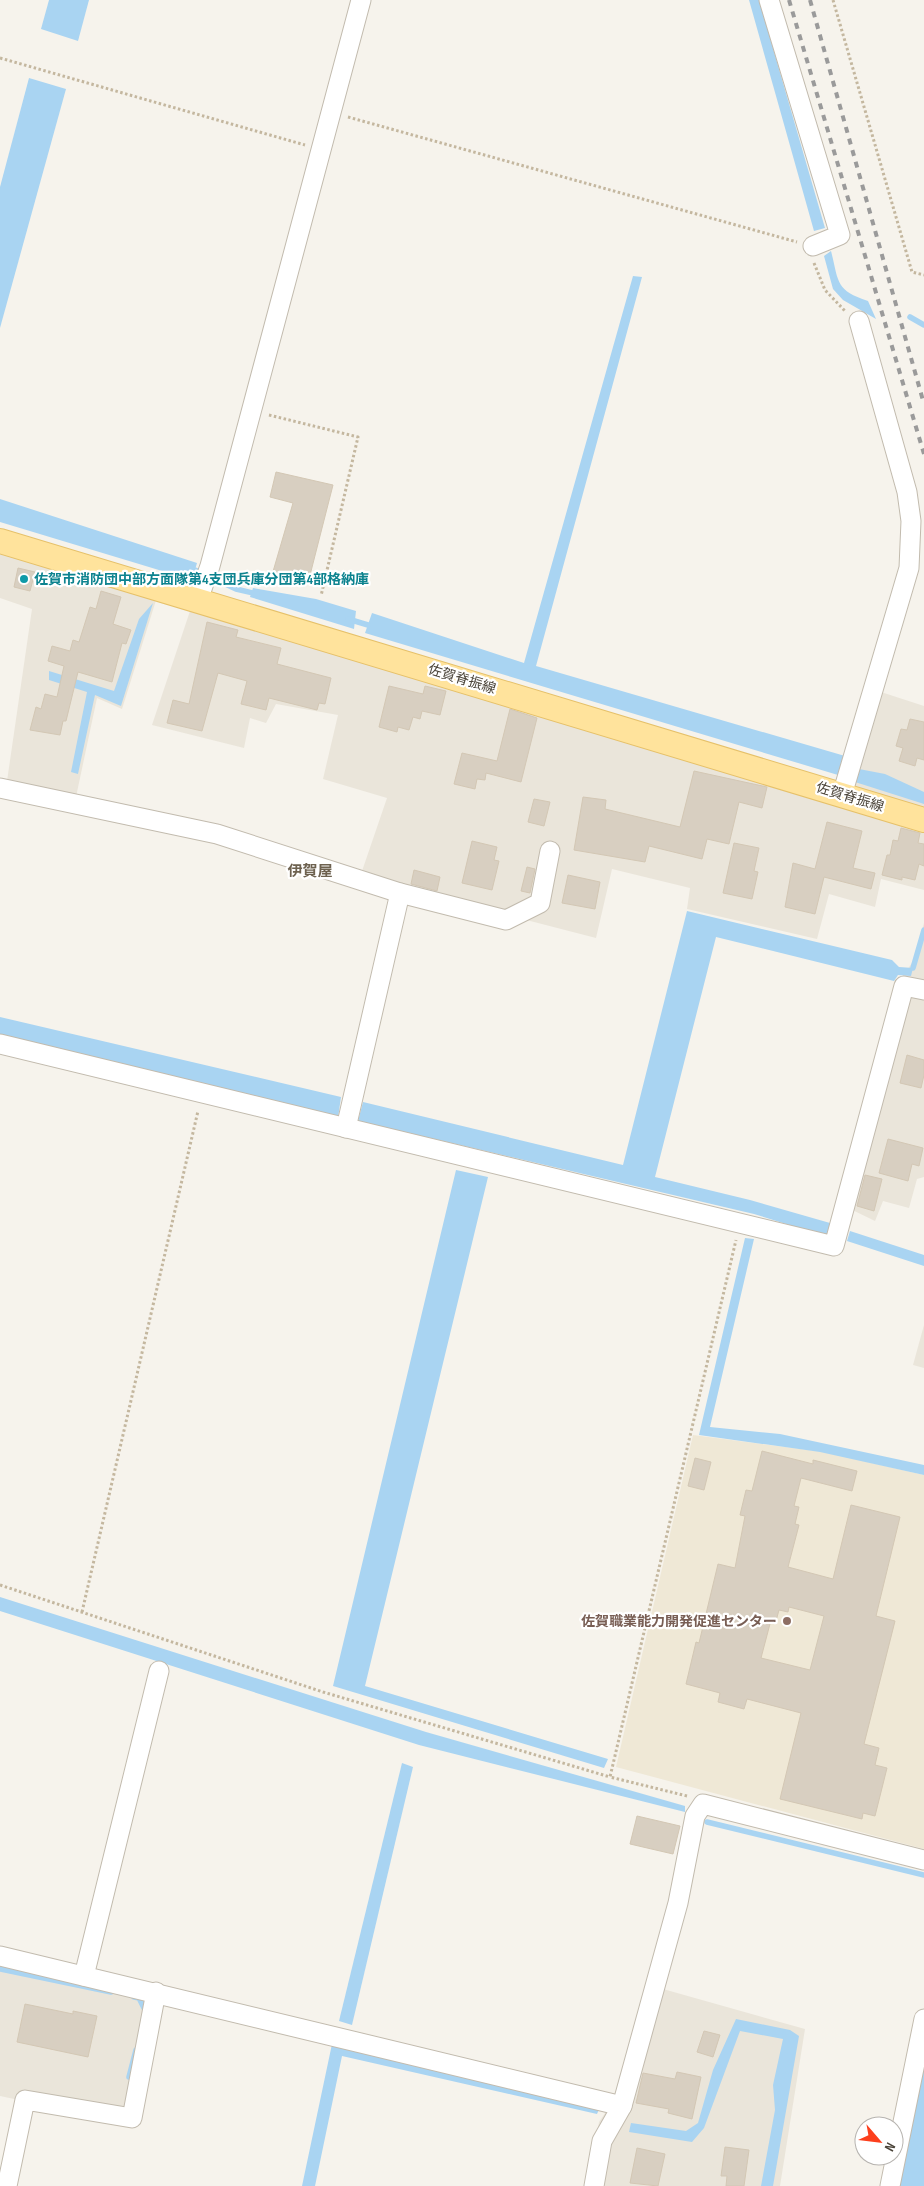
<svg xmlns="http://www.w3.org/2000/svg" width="924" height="2186" viewBox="0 0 924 2186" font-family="'Sofia Sans Condensed','Noto Sans JP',sans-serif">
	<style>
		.residential { fill: #eae5da }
		.education { fill: #efe8d6 }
		.water { fill: #a9d4f2 }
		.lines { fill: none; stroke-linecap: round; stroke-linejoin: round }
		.stream { stroke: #a9d4f2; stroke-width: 5.5 }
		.building { fill: #d8cfc1; stroke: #d3c7b4; fill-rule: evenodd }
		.minor-casing { stroke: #c2bbae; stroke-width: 21 }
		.major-casing { stroke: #e6c16a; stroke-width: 26 }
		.path { stroke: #c4b79f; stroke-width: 3; stroke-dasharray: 2.5 2.5; stroke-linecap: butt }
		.minor { stroke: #fff; stroke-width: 19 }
		.major { stroke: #ffe39c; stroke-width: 24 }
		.rail { stroke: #9a9a9a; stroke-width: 4; stroke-dasharray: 6 6; stroke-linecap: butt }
		.culture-dot { fill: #0f9aa8; stroke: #fff; stroke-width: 2 }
		.education-dot { fill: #8d6e63; stroke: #fff; stroke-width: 2 }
		.labels { text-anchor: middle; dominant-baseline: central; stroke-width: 4.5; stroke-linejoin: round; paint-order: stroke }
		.culture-label { font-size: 14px; font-weight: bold; fill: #0d838f; stroke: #fff; text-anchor: start }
		.street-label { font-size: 14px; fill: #4b4439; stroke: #fff }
		.education-label { font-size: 14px; font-weight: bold; fill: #785e54; stroke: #fff; text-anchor: end }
		.neighbourhood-label { font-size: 15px; font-weight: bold; fill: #6e6250; stroke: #fff }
	</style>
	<rect width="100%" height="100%" fill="#f6f3ec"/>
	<g class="residential">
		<polygon points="0,550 157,597 122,709 97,698 73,811 5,795 32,609 0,598"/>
		<polygon points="191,608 848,806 881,692 924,706 924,890 881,879 875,907 829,894 817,939 687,909 690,888 612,869 596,938 406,889 361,874 387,798 323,779 338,715 276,704 266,723 250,718 244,748 152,725"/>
		<polygon points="924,923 924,1177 917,1179 909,1208 883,1201 875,1221 840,1204 893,990 914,960"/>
		<polygon points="924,1325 924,1368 913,1365"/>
		<polygon points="0,1946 164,1986 137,2125 0,2096"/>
		<polygon points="663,1989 805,2029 780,2186 588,2186 599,2122 618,2094"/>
	</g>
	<polygon class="education" points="693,1435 824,1452 924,1475 924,1849 616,1767"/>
	<g class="water">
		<polygon points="49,0 89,0 78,41 41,29"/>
		<polygon points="749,0 759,0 825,228 814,231"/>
		<polygon points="29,78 66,89 0,328 0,187"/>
		<path d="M831,251C839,282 835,290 868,301L876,319L843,300L833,289L824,256Z"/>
		<polygon points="633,276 642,277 536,666 845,756 838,775 365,633 372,613 524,663"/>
		<polygon points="0,499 197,563 192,580 0,522"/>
		<polygon points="253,588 316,599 356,611 354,629 250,597"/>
		<polygon points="153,603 121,706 95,695 78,774 71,772 87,692 49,680 49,671 114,691 139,619"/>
		<polygon points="859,769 885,774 924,792 924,804 855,782"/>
		<polygon points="687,911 892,960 899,967 913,968 911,976 898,975 894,981 716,937 655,1177 750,1200 830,1223 828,1237 754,1214 358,1121 363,1102 623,1165"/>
		<polygon points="0,1017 341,1097 338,1118 0,1037"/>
		<polygon points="456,1170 488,1177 365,1686 608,1759 604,1768 333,1686"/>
		<polygon points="850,1231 924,1255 924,1266 847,1241"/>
		<polygon points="745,1238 754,1239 710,1427 780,1434 924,1465 924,1475 820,1452 699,1435"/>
		<polygon points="0,1597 426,1732 685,1806 685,1812 419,1745 0,1611"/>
		<polygon points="402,1763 413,1767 352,2025 339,2021"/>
		<polygon points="736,2019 790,2030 799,2036 773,2186 761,2186 775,2110 773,2085 783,2039 740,2031 704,2128 692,2142 629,2132 631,2123 686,2131 698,2123 713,2070"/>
		<polygon points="332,2044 600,2107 597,2114 342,2056 315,2186 302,2186"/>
		<polygon points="924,2062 924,2186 899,2186"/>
	</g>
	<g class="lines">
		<g class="stream">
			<polyline points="910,317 924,325"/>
			<polyline points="195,570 236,589 257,594"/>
			<polyline points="348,619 368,625"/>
			<polyline points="913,968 924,930"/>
			<polyline points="707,1822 924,1875"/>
			<polyline points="0,1969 111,1992"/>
			<polyline points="134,1997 139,1998 146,2012"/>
			<polyline points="129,2077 136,2050"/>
		</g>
	</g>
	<g class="building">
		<polygon points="276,472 333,485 308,583 272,575 293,503 270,497"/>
		<polygon points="18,568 35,572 30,591 14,587"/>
		<polygon points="101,591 121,597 113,624 131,630 126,644 122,643 112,682 78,672 66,721 63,721 60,735 30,730 36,707 41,709 45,694 57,697 64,666 48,661 52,646 70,651 73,640 79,642 90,607 96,609"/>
		<polygon points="207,622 238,630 236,637 281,648 277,664 331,678 325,704 319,703 317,710 269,698 266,710 241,704 247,681 218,673 202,731 167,723 173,700 189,704"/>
		<polygon points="389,686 423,694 425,686 446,691 440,715 422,711 420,719 413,717 409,730 398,727 397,732 379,727"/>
		<polygon points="510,709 537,718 521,782 486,773 485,780 477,779 475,789 454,784 462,753 497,761"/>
		<polygon points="910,719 924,722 924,760 917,758 915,766 899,761 903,748 896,746 901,729 907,730"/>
		<polygon points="694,771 767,787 762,808 739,802 729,844 707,839 702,859 649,846 645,862 574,850 583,797 606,800 605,809 680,827"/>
		<polygon points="534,799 550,802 544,826 528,822"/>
		<polygon points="827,822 862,831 853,868 875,873 871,889 824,877 815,914 785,907 793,863 815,869"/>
		<polygon points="901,828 920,833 918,843 924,844 924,866 919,864 915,880 902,877 902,880 882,875 887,855 890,855 893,840 898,841"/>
		<polygon points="472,841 497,847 494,860 499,861 492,890 462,883"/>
		<polygon points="734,843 759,848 754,871 758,872 752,899 723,893"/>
		<polygon points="527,867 535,869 530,893 521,891"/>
		<polygon points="414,870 440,877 437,891 411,884"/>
		<polygon points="568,875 600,882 595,909 562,903"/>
		<polygon points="907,1055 924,1060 924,1075 921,1088 900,1083"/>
		<polygon points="888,1139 923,1148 919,1166 912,1164 908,1181 879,1173"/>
		<polygon points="865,1175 882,1179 874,1211 857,1206"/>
		<path d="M762,1451L813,1464V1460L857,1471L852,1491L801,1478L794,1506L799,1507L795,1524L799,1525L788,1567L833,1579L851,1505L900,1517L876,1616L895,1621L864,1744L879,1748L875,1765L887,1768L875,1816L863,1813L862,1819L780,1799L801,1713L747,1699L744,1709L718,1702L720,1693L686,1684L696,1642L699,1643L718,1564L735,1568L745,1516L740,1515L746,1490L752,1491ZM789,1607L824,1616L810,1670L761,1658L771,1620L776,1621L779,1610L788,1612Z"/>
		<polygon points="695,1458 711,1462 704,1490 688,1486"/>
		<polygon points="637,1816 680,1826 673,1854 630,1844"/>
		<polygon points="25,2004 73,2014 73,2011 97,2016 88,2057 17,2042"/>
		<polygon points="704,2031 720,2035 713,2057 697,2052"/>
		<polygon points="677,2072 701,2077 692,2119 668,2113 669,2109 636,2103 643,2073 675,2079"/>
		<polygon points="725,2147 749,2150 744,2186 726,2186 727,2176 721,2176"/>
		<polygon points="637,2148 665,2154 658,2186 630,2183"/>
	</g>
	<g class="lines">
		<g class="minor-casing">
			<g id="minor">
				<polyline points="769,0 840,235 813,246"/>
				<polyline points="198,600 210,566 361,0"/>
				<polyline points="0,788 217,834 400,893 506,920 540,903 550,851"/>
				<polyline points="842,795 909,568 911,521 907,492 859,321"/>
				<polyline points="0,1044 834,1246 904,986 924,990"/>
				<polyline points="346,1128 400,893"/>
				<polyline points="0,1956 622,2106"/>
				<polyline points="84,1976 159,1671"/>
				<polyline points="7,2186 25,2100 132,2118 156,1992"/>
				<polyline points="594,2186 602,2141 622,2106 678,1903 695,1816 703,1804 924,1860"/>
				<polyline points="890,2186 924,2019"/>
			</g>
		</g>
		<g class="major-casing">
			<polyline id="major" points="0,541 924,820"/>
		</g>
		<g class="path">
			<polyline points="833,0 912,272 924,275"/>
			<polyline points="0,58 305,145"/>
			<polyline points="348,117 797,242"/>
			<polyline points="814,263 825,290 845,311"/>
			<polyline points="269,415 358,437 321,596"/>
			<polyline points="0,1585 323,1692 610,1777"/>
			<polyline points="82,1612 198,1111"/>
			<polyline points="687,1796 610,1777 736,1240"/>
		</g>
		<use href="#minor" class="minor"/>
		<use href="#major" class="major"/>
		<g class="rail">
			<polyline points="789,0 924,454"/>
			<polyline points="810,0 924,404"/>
		</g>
	</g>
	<circle class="culture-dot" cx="24" cy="579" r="5"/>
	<circle class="education-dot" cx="787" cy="1621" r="5"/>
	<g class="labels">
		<g class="culture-label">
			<text x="34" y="579">佐賀市消防団中部方面隊第4支団兵庫分団第4部格納庫</text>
		</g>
		<g class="street-label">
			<text transform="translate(462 679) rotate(17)">佐賀脊振線</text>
			<text transform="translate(850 797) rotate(17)">佐賀脊振線</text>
		</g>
		<g class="education-label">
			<text x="777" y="1621">佐賀職業能力開発促進センター</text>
		</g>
		<g class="neighbourhood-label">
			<text x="310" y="871">伊賀屋</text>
		</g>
	</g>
	<g transform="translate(879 2141) rotate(118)"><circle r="24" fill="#ffffff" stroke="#b7b4b0"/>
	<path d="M0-4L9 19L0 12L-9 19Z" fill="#fc3f1d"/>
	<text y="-8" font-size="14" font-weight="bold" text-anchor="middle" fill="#4b4439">N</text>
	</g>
</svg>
